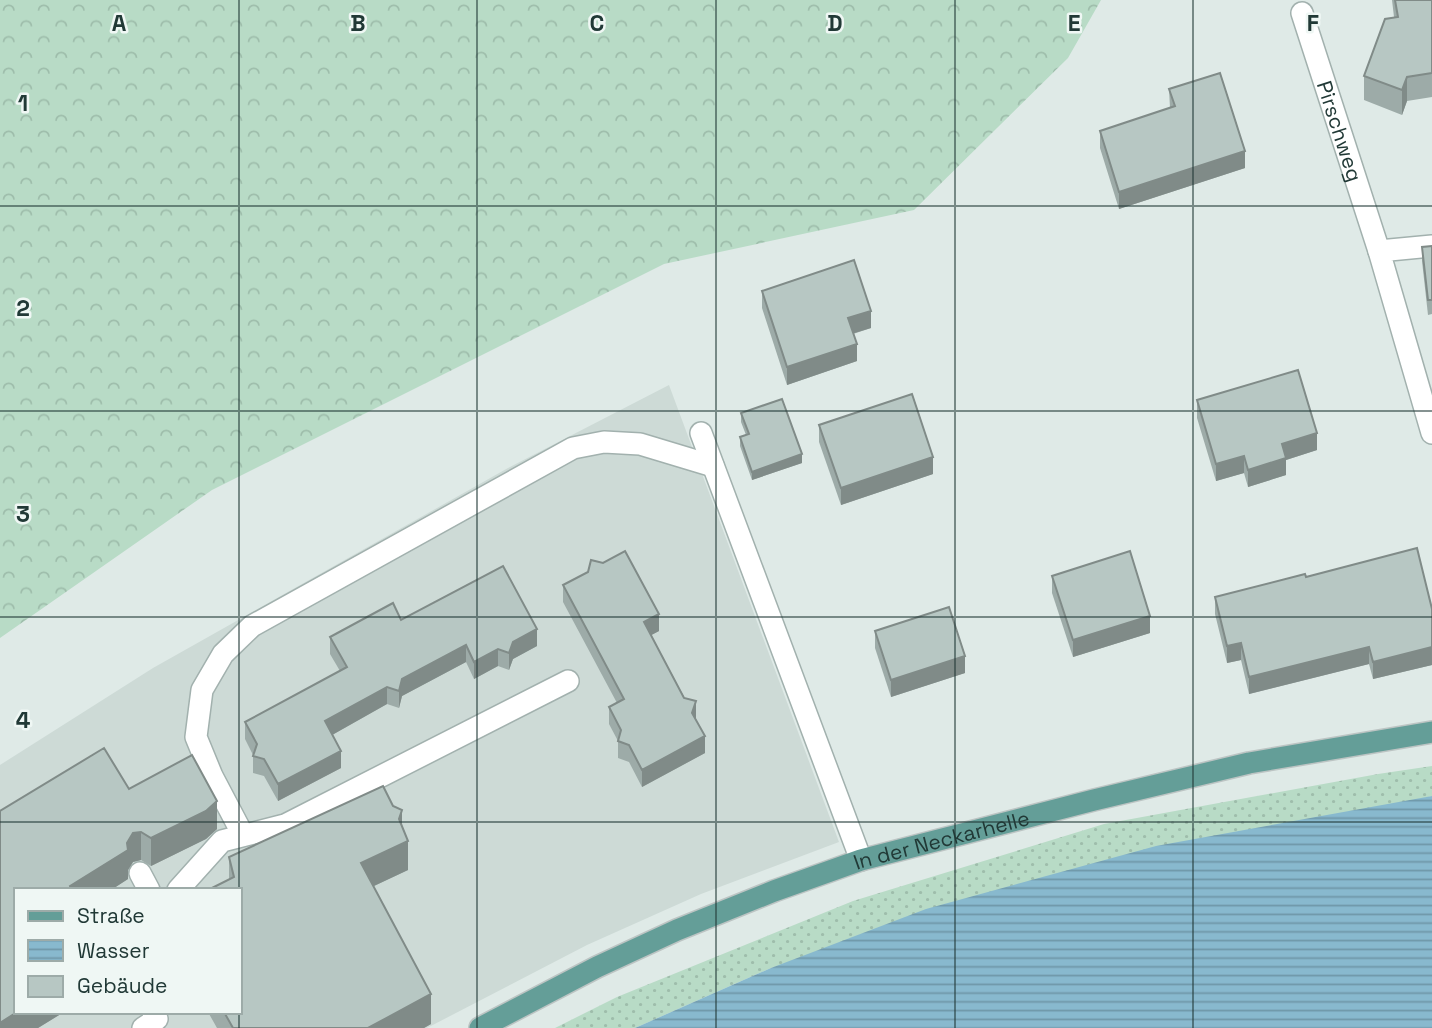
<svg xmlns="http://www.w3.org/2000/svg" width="1432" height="1028" viewBox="0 0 1432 1028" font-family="'Space Grotesk',sans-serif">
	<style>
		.built { fill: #cddad6; fill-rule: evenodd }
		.grass { fill: url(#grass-dots) }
		.forest { fill: url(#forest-crowns) }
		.water { fill: url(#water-rules) }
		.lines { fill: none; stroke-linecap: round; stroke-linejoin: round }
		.minor-casing { stroke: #a2b1ae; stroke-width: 24 }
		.major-casing { stroke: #bcc4c3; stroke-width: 24 }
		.minor { stroke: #fff; stroke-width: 21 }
		.major { stroke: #649e98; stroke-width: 21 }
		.wall { fill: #9daba8 }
		.shaded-wall { fill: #808b88 }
		.building { fill: #b7c7c3; stroke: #808b88; stroke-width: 2 }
		.grid { fill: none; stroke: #213936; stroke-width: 2; stroke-opacity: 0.55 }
		.labels { text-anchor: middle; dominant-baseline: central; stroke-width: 5; stroke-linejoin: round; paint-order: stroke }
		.street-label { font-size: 21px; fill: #213936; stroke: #eff7f4 }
		.grid-label { font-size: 23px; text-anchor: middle; font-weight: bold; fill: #213936; stroke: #eff7f4; stroke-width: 5; stroke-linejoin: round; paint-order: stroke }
	</style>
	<defs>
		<pattern id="grass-dots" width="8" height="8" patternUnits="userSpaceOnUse" patternTransform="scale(1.75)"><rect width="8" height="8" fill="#b8dbc6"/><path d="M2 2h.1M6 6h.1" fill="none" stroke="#9ebdab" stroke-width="1.8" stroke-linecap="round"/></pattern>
		<pattern id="forest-crowns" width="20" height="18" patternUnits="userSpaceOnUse" patternTransform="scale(1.75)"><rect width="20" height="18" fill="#b8dbc6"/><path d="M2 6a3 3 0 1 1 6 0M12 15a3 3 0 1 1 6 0" fill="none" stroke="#9ebdab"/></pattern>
		<pattern id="water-rules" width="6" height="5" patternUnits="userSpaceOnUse" patternTransform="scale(1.75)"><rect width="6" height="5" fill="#88b9ce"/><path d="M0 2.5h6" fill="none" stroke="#6f97a8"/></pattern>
	</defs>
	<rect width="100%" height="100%" fill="#dfeae7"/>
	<path class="built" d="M669,385L839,842L701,894L587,945L427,1028H0V765L153,668L508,468ZM16,890H240V1012H16Z"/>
	<polygon class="grass" points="1432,766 1432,796 771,968 635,1028 555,1028 617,997 853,901 1104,824 1378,774"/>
	<polygon class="forest" points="0,0 1101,0 1068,58 914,210 664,264 212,490 0,638"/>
	<polygon class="water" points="1432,796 1432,1028 635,1028 771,968 926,909 1156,846"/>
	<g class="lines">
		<g class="minor-casing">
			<g id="minor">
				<path id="s1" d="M1302,13L1379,251"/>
				<polyline points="1432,246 1379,251 1432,433"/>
				<polyline points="701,433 861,860"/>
				<polyline points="243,835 212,776 196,737 202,690 223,654 252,626 573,448 604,442 640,444 713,466"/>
				<polyline points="140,873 149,890"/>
				<polyline points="178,890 222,841 285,825 568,681"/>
				<polyline points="143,1028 157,1019 153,1012"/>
			</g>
		</g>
		<g class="major-casing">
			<g id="major">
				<path id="s2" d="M480,1028L597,967L677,930L774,891L861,860L1094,800L1249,763L1432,732"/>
			</g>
		</g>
		<use href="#minor" class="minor"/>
		<use href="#major" class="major"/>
	</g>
	<g class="wall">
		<polygon points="1392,0 1432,0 1432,97 1407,101 1402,115 1364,100 1364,76 1394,17"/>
		<polygon points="1169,89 1245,168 1119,209 1100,148 1100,131 1170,108"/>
		<polygon points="1432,246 1432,314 1428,315 1422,261 1422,247"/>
		<polygon points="762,291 871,328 853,334 857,361 787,385 762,308"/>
		<polygon points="1197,400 1317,450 1286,460 1286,475 1248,487 1244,473 1216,481 1197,418"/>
		<polygon points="741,413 802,463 752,480 740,446 740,437 746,435 741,422"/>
		<polygon points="819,425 933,474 841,505 819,442"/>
		<polygon points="588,572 659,631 651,635 696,719 705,753 642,787 629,762 618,758 618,741 609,724 609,707 617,703 563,602 563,585"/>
		<polygon points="1052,576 1150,633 1073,657 1052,593"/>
		<polygon points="1306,577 1432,609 1432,665 1373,679 1369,664 1249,694 1241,660 1227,663 1215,614 1215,597"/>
		<polygon points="401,620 537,646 513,659 509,670 498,666 474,679 466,662 402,696 399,708 387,704 332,735 341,768 278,801 264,776 253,773 253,755 245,739 245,722 340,671 330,654 330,637"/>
		<polygon points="875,631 965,673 891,697 875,648"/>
		<polygon points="104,748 129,789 192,755 217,801 217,829 206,839 151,866 141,860 133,862 128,870 128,879 111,890 16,890 16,1012 64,1012 38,1028 0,1028 0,811"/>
		<polygon points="402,827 408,870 374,886 431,1024 424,1028 217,1028 208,1012 240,1012 229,880 229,857"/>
	</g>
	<g class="shaded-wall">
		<polygon points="1407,77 1407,101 1402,115 1402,90"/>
		<polygon points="1245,151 1245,168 1119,209 1119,192"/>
		<polygon points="871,311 871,328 848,335 848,318"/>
		<polygon points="857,344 857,361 787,385 787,367"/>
		<polygon points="1317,433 1317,450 1286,460 1286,475 1248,487 1248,470 1282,444"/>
		<polygon points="802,454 802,463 752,480 752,472"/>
		<polygon points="1244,456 1244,473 1216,481 1216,464"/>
		<polygon points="933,457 933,474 841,505 841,488"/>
		<polygon points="659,614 659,631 644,639 644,622"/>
		<polygon points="1150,616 1150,633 1073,657 1073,640"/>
		<polygon points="537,629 537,646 513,659 509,670 509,653 513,642"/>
		<polygon points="1241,643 1241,660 1227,663 1227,646"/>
		<polygon points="466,645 466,662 402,696 399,708 399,691 402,679"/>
		<polygon points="1369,647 1369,664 1249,694 1249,677"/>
		<polygon points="1432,647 1432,665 1373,679 1373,662"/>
		<polygon points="498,649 498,666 474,679 474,662"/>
		<polygon points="965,656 965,673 891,697 891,680"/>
		<polygon points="387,687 387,704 325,739 325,721"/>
		<polygon points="696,701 696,718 692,730 692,713"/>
		<polygon points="705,736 705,753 642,787 642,770"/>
		<polygon points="341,751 341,768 278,801 278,784"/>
		<polygon points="217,801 217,829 206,839 151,866 151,838"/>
		<polygon points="402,810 402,840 408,841 408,870 361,892 361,863 399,819"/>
		<polygon points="141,832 141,860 133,862 128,870 128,879 111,890 70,890 70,886 133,833"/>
		<polygon points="431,994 431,1024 424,1028 368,1028"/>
		<polygon points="17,1012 64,1012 38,1028 0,1028 0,1023"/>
	</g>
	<g class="building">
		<polygon points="1395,0 1432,0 1432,73 1407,77 1402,90 1364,76 1385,19 1398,17"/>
		<polygon points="1220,73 1245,151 1119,192 1100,131 1175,106 1169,89"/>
		<polygon points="1432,246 1432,300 1428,300 1422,247"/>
		<polygon points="854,260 871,311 848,318 857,344 787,367 762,291"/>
		<polygon points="1298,370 1317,433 1282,444 1286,458 1248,470 1244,456 1216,464 1197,400"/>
		<polygon points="912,394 933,457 841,488 819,425"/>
		<polygon points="782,399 802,454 752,472 740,437 749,434 741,413"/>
		<polygon points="1417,548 1432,609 1432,647 1373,662 1369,647 1249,677 1241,643 1227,646 1215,597 1305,574 1306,577"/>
		<polygon points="625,551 659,614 644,622 684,698 696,701 692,713 705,736 642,770 629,745 618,741 621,730 609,707 624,699 563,585 588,572 591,560 603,563"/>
		<polygon points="1130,551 1150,616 1073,640 1052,576"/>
		<polygon points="503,566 537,629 513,642 509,653 498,649 474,662 466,645 402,679 399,691 387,687 325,721 341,751 278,784 264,759 253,756 257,744 245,722 347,667 330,637 393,603 401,620"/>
		<polygon points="949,607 965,656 891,680 875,631"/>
		<polygon points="104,748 129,789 192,755 217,801 206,811 151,838 141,832 133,833 127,843 128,850 70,886 72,890 16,890 16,1012 17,1012 0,1023 0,811"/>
		<polygon points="383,786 393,806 402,810 399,819 408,841 361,863 431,994 368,1028 233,1028 224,1012 240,1012 240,890 208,890 234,877 229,857"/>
	</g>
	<path class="grid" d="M239,0V890M477,0V1028M716,0V1028M955,0V1028M1193,0V1028M0,206H1432M0,411H1432M0,617H1432M0,822H1432M239,1012V1028"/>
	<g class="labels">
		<g class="street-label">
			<text stroke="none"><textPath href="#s1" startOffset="124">Pirschweg</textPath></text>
			<text stroke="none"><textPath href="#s2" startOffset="500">In der Neckarhelle</textPath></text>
		</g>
	</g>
	<g class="grid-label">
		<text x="119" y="31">A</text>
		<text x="358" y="31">B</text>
		<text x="597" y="31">C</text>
		<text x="835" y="31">D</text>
		<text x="1074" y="31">E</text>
		<text x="1313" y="31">F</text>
		<text x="23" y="111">1</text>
		<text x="23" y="316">2</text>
		<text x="23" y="522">3</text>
		<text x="23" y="728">4</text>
	</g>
	<rect x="14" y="888" width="228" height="126" fill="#eff7f4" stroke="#9daba8" stroke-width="2"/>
	<rect x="28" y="911" width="35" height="10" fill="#649e98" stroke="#9daba8" stroke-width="2"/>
	<text x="77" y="923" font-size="21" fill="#213936">Straße</text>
	<rect x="28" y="940" width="35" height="21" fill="url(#water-rules)" stroke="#9daba8" stroke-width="2"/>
	<text x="77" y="958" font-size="21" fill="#213936">Wasser</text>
	<rect x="28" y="976" width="35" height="21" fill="#b7c7c3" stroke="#9daba8" stroke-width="2"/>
	<text x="77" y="993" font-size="21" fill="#213936">Gebäude</text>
</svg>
